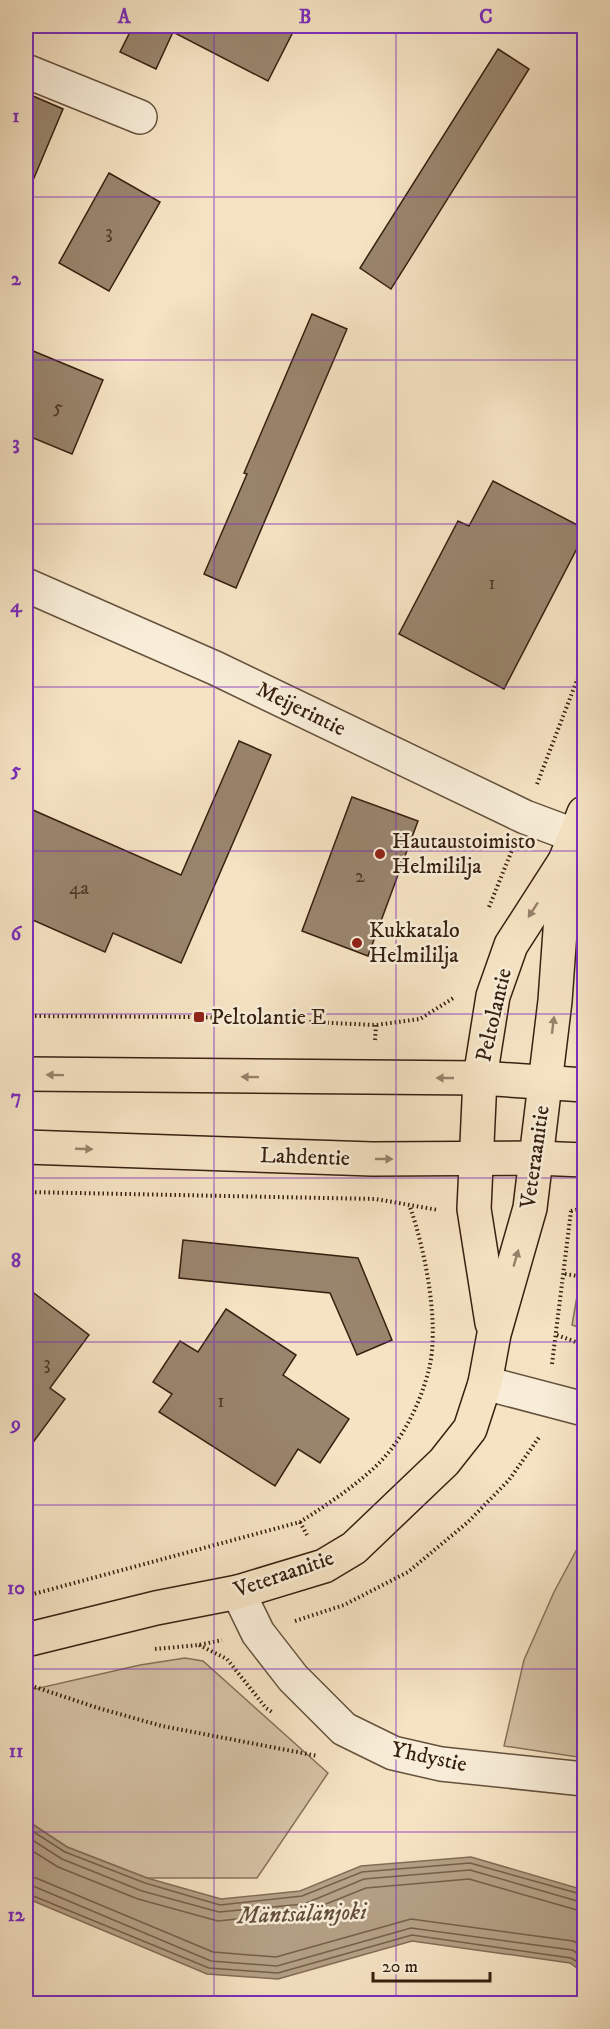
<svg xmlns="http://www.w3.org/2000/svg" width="610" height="2029" viewBox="0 0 610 2029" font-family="'IM FELL DW Pica',serif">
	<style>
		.green { fill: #d5c2a5; stroke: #86715a; stroke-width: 1.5 }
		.water { fill: #b4a186; stroke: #826d57; stroke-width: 1.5 }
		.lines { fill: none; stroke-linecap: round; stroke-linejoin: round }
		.shore { stroke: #75604b; stroke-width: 1.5 }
		.building { fill: #99856d; stroke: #362010; stroke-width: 1.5 }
		.minor-casing { stroke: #66513d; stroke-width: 36 }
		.major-casing { stroke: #362010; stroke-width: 36 }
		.path { stroke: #362010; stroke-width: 4; stroke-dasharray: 1.5 3; stroke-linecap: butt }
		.minor { stroke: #f8edd8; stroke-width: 33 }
		.major { stroke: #f5e3c3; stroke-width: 33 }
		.oneway { fill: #96826a }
		.grid { fill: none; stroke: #7b2cbf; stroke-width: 1.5; stroke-opacity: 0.55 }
		.poi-dot { fill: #8f2418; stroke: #f8edd8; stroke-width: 2 }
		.labels { text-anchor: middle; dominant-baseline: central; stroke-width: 5; stroke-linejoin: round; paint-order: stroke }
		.number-label { font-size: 20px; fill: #4f3927 }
		.street-label { font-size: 22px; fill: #362010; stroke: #f8edd8 }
		.poi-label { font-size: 22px; fill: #362010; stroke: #f8edd8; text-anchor: start }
		.water-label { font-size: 24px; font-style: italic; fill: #624d39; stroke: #f8edd8 }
		.neatline { fill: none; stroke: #7b2cbf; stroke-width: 2 }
		.grid-label { font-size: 20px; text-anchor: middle; font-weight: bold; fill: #7b2cbf }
	</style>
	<rect width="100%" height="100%" fill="#f5e3c3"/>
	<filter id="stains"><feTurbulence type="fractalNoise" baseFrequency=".00333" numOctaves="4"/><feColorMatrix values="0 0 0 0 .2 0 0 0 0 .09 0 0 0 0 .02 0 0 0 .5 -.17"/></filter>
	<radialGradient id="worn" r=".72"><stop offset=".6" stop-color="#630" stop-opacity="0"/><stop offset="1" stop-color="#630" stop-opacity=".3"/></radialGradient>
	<g class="green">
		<polygon points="579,1285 584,1286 584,1329 572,1325"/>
		<polygon points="584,1536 584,1758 504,1746 524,1660 554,1592"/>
		<polygon points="185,1658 203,1661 328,1773 257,1878 147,1878 67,1847 26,1820 26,1691 140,1665"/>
	</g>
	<polygon class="water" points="26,1820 67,1847 147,1878 221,1899 300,1891 361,1866 471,1857 584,1890 584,1973 570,1963 412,1941 278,1979 207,1974 26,1898"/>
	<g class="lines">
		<g class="shore">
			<polyline points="26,1827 65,1852 145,1883 220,1905 302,1896 362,1872 470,1863 584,1895"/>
			<polyline points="26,1836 62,1859 142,1891 219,1912 304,1904 364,1879 470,1870 584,1903"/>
			<polyline points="26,1847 58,1867 138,1899 218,1921 306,1912 366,1888 469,1879 584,1912"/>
			<polyline points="26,1876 36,1878 213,1952 276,1957 411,1919 573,1941 584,1946"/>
			<polyline points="26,1885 33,1886 211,1961 277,1966 411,1928 572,1950 584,1957"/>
			<polyline points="26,1893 209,1968 278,1973 412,1935 571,1958 584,1966"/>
		</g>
	</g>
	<g class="building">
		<polygon points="133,26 296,26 268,81 173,32 156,69 120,52"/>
		<polygon points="498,49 529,69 391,289 360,268"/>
		<polygon points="26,93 63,109 26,197"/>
		<polygon points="109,173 160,202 109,291 59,263"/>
		<polygon points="312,314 347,329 236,588 204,574 247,474 244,473"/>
		<polygon points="26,348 103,380 72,454 26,435"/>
		<polygon points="493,481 585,529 585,533 504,689 399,634 458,521 469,526"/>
		<polygon points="239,741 271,755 181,963 113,933 105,952 26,917 26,807 181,875"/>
		<polygon points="352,797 418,821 368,956 302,931"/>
		<polygon points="183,1240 358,1258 392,1340 357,1355 330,1293 179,1278"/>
		<polygon points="26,1287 89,1335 50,1388 65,1399 26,1452"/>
		<polygon points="226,1309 296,1355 283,1375 349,1419 320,1463 298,1449 275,1486 159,1412 172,1394 153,1382 180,1341 198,1352"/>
	</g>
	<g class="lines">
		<g class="minor-casing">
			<g id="minor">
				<polyline points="26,71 140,117"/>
				<polyline points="26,585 215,668 525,817 576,836"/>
				<polyline points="485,1383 584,1409"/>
				<polyline points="238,1592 258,1633 293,1678 344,1729 393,1753 441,1764 584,1779"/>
			</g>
		</g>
		<g class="major-casing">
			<g id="major">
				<polyline points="26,1074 480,1078 584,1085"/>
				<polyline points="26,1147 372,1159 536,1158 584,1160"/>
				<polyline points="492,1323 474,1209 480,1078 493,996 511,945 565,861 584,813"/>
				<polyline points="26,1640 156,1608 238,1592 324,1566 354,1548 444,1462 470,1429 485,1383 494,1334 530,1208 555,1001 565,861"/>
			</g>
		</g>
		<g class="path">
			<polyline points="537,784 584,662"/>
			<polyline points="489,907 512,850"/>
			<polyline points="26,1016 199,1017 376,1025 420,1019 455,997"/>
			<polyline points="375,1040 376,1025"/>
			<polyline points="26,1192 376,1199 438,1210"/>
			<polyline points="571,1211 584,1208"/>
			<polyline points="565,1274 584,1277"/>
			<polyline points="557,1335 584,1345"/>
			<polyline points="552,1364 571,1211"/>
			<polyline points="300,1522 307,1535"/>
			<path d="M26,1596L300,1522C325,1506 351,1489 374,1468C401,1443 420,1405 429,1369C440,1324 425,1250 410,1207"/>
			<polyline points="295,1621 344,1605 408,1572 468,1522 509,1480 540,1436"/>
			<polyline points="199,1645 227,1659 266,1708 272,1712"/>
			<polyline points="155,1649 199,1645 222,1640"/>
			<polyline points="26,1684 98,1708 162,1726 318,1756"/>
			<polyline points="26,1994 53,2004"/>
			<polyline points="429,2004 473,1999 485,2004"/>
		</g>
		<use href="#minor" class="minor"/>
		<use href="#major" class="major"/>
	</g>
	<defs><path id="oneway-solid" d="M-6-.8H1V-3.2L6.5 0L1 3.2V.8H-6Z" transform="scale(1.5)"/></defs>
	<g class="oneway">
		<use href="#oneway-solid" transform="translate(533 910) rotate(123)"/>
		<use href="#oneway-solid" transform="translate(553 1025) rotate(-83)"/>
		<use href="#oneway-solid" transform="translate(55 1075) rotate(-179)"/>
		<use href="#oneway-solid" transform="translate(250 1077) rotate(-179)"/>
		<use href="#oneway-solid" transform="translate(445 1078) rotate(-180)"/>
		<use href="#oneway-solid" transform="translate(84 1149) rotate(2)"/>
		<use href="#oneway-solid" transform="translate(384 1159)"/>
		<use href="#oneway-solid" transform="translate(516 1258) rotate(-74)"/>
	</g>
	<path class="grid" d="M214,26V2004M396,26V2004M26,197H584M26,360H584M26,524H584M26,687H584M26,851H584M26,1014H584M26,1178H584M26,1342H584M26,1505H584M26,1669H584M26,1832H584"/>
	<g class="poi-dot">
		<circle cx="380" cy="854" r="6"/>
		<circle cx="357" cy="943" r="6"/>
		<rect x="193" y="1011" width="12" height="12" rx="3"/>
	</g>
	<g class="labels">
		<g class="number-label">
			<text x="109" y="232">3</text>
			<text x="58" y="407">5</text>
			<text x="492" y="583">1</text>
			<text x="360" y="876">2</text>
			<text x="79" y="888">4a</text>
			<text x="47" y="1363">3</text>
			<text x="221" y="1401">1</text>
		</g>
		<g class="street-label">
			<text transform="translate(301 709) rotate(26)">Meijerintie</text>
			<text transform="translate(494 1015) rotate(-77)">Peltolantie</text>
			<text transform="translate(305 1157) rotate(2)">Lahdentie</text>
			<text transform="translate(535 1157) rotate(-82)">Veteraanitie</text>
			<text transform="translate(284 1574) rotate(-19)">Veteraanitie</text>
			<text transform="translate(429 1757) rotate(12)">Yhdystie</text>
		</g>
		<g class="poi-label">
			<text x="392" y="841">Hautaustoimisto<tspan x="392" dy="25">Helmililja</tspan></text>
			<text x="369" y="930">Kukkatalo<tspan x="369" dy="25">Helmililja</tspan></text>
			<text x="211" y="1017">Peltolantie E</text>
		</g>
		<g class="water-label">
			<text transform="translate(302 1914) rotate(-2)">Mäntsälänjoki</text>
		</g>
	</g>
	<rect width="610" height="2029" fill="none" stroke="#f5e3c3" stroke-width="66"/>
	<path d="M373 1972v9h117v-9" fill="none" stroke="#362010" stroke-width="3"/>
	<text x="382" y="1972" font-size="18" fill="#362010" stroke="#f8edd8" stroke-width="4.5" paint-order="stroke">20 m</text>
	<rect x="33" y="33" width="544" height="1963" class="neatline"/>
	<g class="grid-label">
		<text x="124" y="23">A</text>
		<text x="305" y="23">B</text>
		<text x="486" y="23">C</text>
		<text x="16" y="122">1</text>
		<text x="16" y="285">2</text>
		<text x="16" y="449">3</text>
		<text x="16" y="612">4</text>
		<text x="16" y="776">5</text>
		<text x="16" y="940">6</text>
		<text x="16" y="1103">7</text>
		<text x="16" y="1267">8</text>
		<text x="16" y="1430">9</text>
		<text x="16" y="1594">10</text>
		<text x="16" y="1757">11</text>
		<text x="16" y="1921">12</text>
	</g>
	<rect width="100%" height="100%" filter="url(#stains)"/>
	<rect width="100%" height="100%" fill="url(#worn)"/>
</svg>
